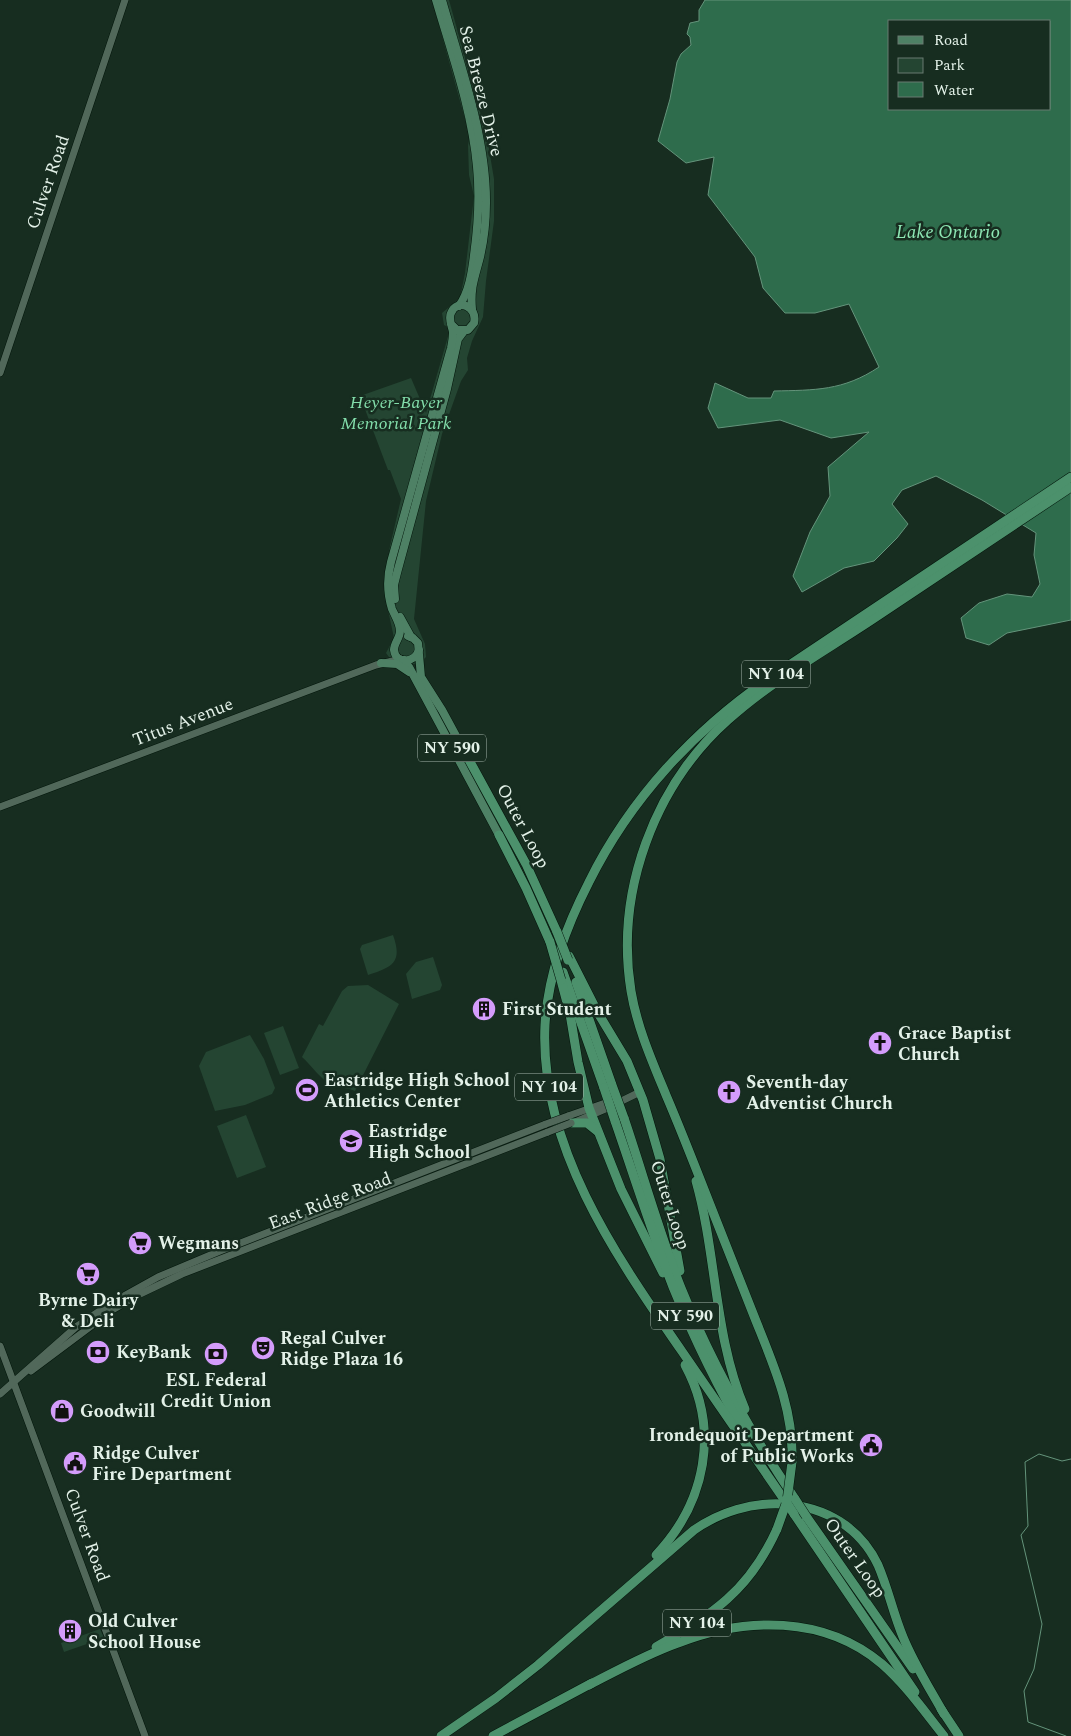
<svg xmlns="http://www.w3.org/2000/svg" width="1071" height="1736" viewBox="0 0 1071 1736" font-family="Spectral,serif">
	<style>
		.green { fill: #244532 }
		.water { fill: #2e6c4c; stroke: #64947b; fill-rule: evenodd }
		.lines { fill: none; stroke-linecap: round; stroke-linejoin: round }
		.stream { stroke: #64947b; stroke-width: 1 }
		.secondary-casing { stroke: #02150a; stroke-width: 8 }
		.primary-casing { stroke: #02150a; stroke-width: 9 }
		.highway-casing { stroke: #02150a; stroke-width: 10 }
		.secondary { stroke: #51685a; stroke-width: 7 }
		.primary { stroke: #4e8165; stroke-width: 8 }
		.highway { stroke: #4c916c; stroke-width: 9 }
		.secondary-bridge-casing { stroke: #02150a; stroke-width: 8; stroke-linecap: butt }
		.highway-bridge-casing { stroke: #02150a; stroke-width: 10; stroke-linecap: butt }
		.secondary-bridge { stroke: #51685a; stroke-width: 7 }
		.highway-bridge { stroke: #4c916c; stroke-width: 9 }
		.labels { text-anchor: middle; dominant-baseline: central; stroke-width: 5; stroke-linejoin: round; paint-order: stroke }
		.shield { fill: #172d20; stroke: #a6b6ac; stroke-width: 1 }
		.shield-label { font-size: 16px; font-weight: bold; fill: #e3f1e8 }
		.street-label { font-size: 18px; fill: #e3f1e8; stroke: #172d20 }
		.park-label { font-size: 18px; font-style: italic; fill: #83deab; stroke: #172d20 }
		.poi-label { font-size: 18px; font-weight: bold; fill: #e3f1e8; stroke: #172d20; text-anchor: start }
		.water-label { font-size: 19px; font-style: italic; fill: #8de7b4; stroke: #172d20 }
	</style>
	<rect width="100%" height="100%" fill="#172d20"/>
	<g class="green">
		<path d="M432,0H449L487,137L494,179V221L486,281L483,317L472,341L467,358L468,370L461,381L442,434L426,501L414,619L425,644L426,657C418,666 406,665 395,665L386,653L394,638L384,591L390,546L401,499L390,470H388L360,396L411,378L426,413L449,333L448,327L444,325L442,313L460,298L465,273L474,196L469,175L468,145L470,137Z"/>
		<path d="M393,935C403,963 392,967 368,975L360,949L362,945Z"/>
		<polygon points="433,957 442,985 440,990 412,999 406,974 416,962"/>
		<path d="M368,985L399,1004L355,1091C346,1087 338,1088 332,1085C321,1080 311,1065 302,1057L319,1024L323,1026L342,991L348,986Z"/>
		<polygon points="283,1026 299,1068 280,1075 264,1033"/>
		<polygon points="250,1035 264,1059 275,1088 272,1094 245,1105 215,1111 199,1066 206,1052"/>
		<polygon points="246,1115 266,1167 237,1178 217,1126"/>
		<polygon points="100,1629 104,1638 64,1652 61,1643"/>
	</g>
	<path class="water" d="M705,0H1071V620L1007,633L989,645L966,638L961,618L979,603L1007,594L1032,597L1040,584L1034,555L1036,533L982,500L936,476L902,490L892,504L908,524L897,538L874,561L844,568L802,592L793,576L810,532L830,496L828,467L869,432L831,438L780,420L718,428L708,408L715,383L748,398H771L774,391C815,390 843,391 879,367L849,304L815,313H785L763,288L755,257L708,195L714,157L686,163L658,141L670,99L677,62L681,54L691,45L690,37L687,34L690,23L699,21V10ZM890,21H1050V109H890Z"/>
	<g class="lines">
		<polyline class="stream" points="1066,1736 1028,1722 1024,1691 1034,1669 1042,1624 1021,1535 1028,1526 1025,1462 1039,1454 1062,1461 1071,1459"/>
		<g class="secondary-casing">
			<g id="secondary">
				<polyline points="0,373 125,0"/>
				<polyline points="0,807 376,665 401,659"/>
				<polyline points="568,1116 611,1101"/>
				<polyline points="575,1122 603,1110 640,1092"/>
				<polyline points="0,1346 145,1736"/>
				<polyline points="31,1371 114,1309 140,1294 182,1274 548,1132"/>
				<polyline points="0,1394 76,1327 113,1302 158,1277 220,1251 546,1124"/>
			</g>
		</g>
		<g class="primary-casing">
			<g id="primary">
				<path d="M436,0C452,55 472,110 477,167C480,197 478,226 474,255C472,272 469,292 459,306"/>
				<path d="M442,0C460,64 487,138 486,204C486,222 484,240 480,257C475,277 470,287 472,309"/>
				<polyline points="395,599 394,585 397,573 447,389 458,339 464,331"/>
				<polyline points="400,617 411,637"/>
				<polyline points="408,636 413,638 418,643 421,677 442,710 468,758"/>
				<path d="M419,650C415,663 396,665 394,650C394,643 400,638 400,631C400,623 395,616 392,609C387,593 387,577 391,562L451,348C452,343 453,338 453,332C452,326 448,319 451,313C457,298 478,306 474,323L468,330H457L451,324"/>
				<polyline points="404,660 409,667 499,835"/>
				<polyline points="381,663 397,664 409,672"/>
			</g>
		</g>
		<g class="highway-casing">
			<g id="highway">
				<polyline points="468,758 526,864 557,932"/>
				<polyline points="499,835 526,888 550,942"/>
				<polyline points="569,956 598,1013 627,1061 643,1100 660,1159 680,1271"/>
				<polyline points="563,972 604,1088"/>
				<polyline points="561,980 570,1014 578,1062 589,1108 621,1189 663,1273"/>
				<polyline points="576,982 612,1085"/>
				<path d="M624,1118C643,1174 659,1232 681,1288C711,1362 750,1432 795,1499"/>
				<path d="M615,1121C634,1176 652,1233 673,1287C694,1338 718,1388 746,1435"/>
				<polyline points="571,1123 587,1123 597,1131"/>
				<path d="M696,1181C717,1256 714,1337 745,1409"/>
				<path d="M792,1462C794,1409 773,1364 754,1316C739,1278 724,1240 709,1202C695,1166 681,1130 666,1095C652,1061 637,1027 631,991C615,892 654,786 728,720C771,681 825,651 873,619C939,575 1005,531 1071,487"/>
				<path d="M783,1498C749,1448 715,1399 681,1350C616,1256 539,1146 545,1025C548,974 566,927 589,882C630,799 694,730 770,678L1071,477"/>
				<polyline points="794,1514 915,1692"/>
				<polyline points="806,1516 913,1669"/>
				<path d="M656,1555C706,1502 720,1430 685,1365"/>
				<path d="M656,1647C713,1614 749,1591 777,1529"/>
				<path d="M589,1685C618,1670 647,1654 678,1643C745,1617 824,1615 882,1664C906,1685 924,1711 944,1736"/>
				<polyline points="941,1709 959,1736"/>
				<path d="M441,1736L496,1698L538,1665L694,1530C720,1512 752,1502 784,1504C825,1507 860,1527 878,1565C888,1588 893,1613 903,1637C914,1664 930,1689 944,1714"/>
				<polyline points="493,1736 592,1683"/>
			</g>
		</g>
		<use href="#secondary" class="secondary"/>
		<use href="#primary" class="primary"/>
		<use href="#highway" class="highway"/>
		<g class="secondary-bridge-casing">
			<g id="secondary-bridge">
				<polyline points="546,1124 568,1116"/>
				<polyline points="548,1132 571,1123"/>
			</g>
		</g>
		<g class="highway-bridge-casing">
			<g id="highway-bridge">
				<polyline points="557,932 568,960"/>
				<polyline points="550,942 561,980"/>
				<polyline points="612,1085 624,1118"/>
				<polyline points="604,1088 615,1121"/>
				<polyline points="795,1499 806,1516"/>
				<polyline points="785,1500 794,1514"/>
				<polyline points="777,1529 787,1501 792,1462"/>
			</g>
		</g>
		<use href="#secondary-bridge" class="secondary-bridge"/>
		<use href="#highway-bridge" class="highway-bridge"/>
	</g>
	<defs>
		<g id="building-disc" transform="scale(1.25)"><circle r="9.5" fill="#d49cfb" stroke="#172d20"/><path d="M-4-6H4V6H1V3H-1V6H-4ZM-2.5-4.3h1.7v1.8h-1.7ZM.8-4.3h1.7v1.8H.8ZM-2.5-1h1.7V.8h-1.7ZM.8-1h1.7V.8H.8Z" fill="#111"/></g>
		<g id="church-disc" transform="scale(1.25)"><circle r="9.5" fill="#d49cfb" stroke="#172d20"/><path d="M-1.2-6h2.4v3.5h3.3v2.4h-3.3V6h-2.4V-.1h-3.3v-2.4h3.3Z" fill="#111"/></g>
		<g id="stadium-disc" transform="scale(1.25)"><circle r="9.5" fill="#d49cfb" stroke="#172d20"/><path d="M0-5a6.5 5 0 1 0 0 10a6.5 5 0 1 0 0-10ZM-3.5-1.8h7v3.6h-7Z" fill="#111"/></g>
		<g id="school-disc" transform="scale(1.25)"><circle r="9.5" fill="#d49cfb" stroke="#172d20"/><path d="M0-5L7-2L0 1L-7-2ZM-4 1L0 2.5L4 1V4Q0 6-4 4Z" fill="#111"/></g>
		<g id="supermarket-disc" transform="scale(1.25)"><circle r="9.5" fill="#d49cfb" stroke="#172d20"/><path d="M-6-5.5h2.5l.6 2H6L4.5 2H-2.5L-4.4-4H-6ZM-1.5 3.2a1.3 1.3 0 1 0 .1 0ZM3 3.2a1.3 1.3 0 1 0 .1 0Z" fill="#111"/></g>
		<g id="theatre-disc" transform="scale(1.25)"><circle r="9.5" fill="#d49cfb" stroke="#172d20"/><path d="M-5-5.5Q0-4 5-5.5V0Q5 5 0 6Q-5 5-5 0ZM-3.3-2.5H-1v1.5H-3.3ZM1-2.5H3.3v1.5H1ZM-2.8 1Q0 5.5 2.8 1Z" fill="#111"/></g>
		<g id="bank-disc" transform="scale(1.25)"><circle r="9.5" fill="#d49cfb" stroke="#172d20"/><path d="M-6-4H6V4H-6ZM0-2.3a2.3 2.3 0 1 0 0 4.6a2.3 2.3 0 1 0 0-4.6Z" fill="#111"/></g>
		<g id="shop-disc" transform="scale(1.25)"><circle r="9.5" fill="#d49cfb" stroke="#172d20"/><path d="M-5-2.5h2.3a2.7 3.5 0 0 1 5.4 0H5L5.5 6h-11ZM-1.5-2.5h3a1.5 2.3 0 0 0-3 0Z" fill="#111"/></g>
		<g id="civic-disc" transform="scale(1.25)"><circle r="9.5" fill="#d49cfb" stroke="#172d20"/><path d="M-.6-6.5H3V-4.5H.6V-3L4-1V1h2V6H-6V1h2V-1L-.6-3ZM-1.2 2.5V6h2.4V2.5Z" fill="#111"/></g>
	</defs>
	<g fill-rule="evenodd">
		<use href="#building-disc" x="484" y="1009"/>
		<use href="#church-disc" x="880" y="1043"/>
		<use href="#stadium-disc" x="307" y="1090"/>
		<use href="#church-disc" x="729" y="1092"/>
		<use href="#school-disc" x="351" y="1141"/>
		<use href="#supermarket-disc" x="140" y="1243"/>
		<use href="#supermarket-disc" x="88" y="1274"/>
		<use href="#theatre-disc" x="263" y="1348"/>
		<use href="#bank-disc" x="98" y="1352"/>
		<use href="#bank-disc" x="216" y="1354"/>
		<use href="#shop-disc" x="62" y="1411"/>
		<use href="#civic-disc" x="871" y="1445"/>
		<use href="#civic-disc" x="75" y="1463"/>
		<use href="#building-disc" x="70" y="1631"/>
	</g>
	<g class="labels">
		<g class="shield">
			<rect x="742" y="660.5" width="68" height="27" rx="4"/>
			<rect x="418" y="734.5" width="68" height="27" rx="4"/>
			<rect x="515" y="1073.5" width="68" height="27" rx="4"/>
			<rect x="651" y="1302.5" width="68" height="27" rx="4"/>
			<rect x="663" y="1609.5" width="68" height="27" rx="4"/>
		</g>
		<g class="shield-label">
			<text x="776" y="674">NY 104</text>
			<text x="452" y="748">NY 590</text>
			<text x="549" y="1087">NY 104</text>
			<text x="685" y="1316">NY 590</text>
			<text x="697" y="1623">NY 104</text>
		</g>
		<g class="street-label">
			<text transform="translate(481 91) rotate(76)">Sea Breeze Drive</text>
			<text transform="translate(48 182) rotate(-71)">Culver Road</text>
			<text transform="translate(183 722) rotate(-21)">Titus Avenue</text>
			<text transform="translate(523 826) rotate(62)">Outer Loop</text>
			<text transform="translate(330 1201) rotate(-21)">East Ridge Road</text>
			<text transform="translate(670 1205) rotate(72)">Outer Loop</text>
			<text transform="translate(87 1535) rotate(70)">Culver Road</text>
			<text transform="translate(855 1558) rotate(55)">Outer Loop</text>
		</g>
		<g class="park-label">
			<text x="396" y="402">Heyer-Bayer<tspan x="396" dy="21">Memorial Park</tspan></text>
		</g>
		<g class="poi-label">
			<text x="502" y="1009">First Student</text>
			<text x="898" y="1033">Grace Baptist<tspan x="898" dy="21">Church</tspan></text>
			<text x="324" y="1080">Eastridge High School<tspan x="324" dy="21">Athletics Center</tspan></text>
			<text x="746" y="1082">Seventh-day<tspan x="746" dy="21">Adventist Church</tspan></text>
			<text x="368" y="1131">Eastridge<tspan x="368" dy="21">High School</tspan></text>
			<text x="158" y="1243">Wegmans</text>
			<text x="88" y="1300" text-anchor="middle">Byrne Dairy<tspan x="88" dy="21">&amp; Deli</tspan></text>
			<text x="280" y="1338">Regal Culver<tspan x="280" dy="21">Ridge Plaza 16</tspan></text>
			<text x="116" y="1352">KeyBank</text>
			<text x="216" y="1380" text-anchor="middle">ESL Federal<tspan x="216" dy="21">Credit Union</tspan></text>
			<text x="80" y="1411">Goodwill</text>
			<text x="854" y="1435" text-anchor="end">Irondequoit Department<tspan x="854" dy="21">of Public Works</tspan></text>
			<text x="92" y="1453">Ridge Culver<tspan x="92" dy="21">Fire Department</tspan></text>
			<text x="88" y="1621">Old Culver<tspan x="88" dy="21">School House</tspan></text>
		</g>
		<g class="water-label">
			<text x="948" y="232">Lake Ontario</text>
		</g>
	</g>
	<rect x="888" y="20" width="162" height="90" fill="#172d20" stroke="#697b70"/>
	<rect x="898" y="36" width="25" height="8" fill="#4e8165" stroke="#697b70"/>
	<text x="934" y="45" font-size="15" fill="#e3f1e8">Road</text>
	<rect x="898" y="58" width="25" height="15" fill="#244532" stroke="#697b70"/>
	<text x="934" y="70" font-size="15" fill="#e3f1e8">Park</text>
	<rect x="898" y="82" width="25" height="15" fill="#2e6c4c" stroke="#697b70"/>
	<text x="934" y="95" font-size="15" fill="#e3f1e8">Water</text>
</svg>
